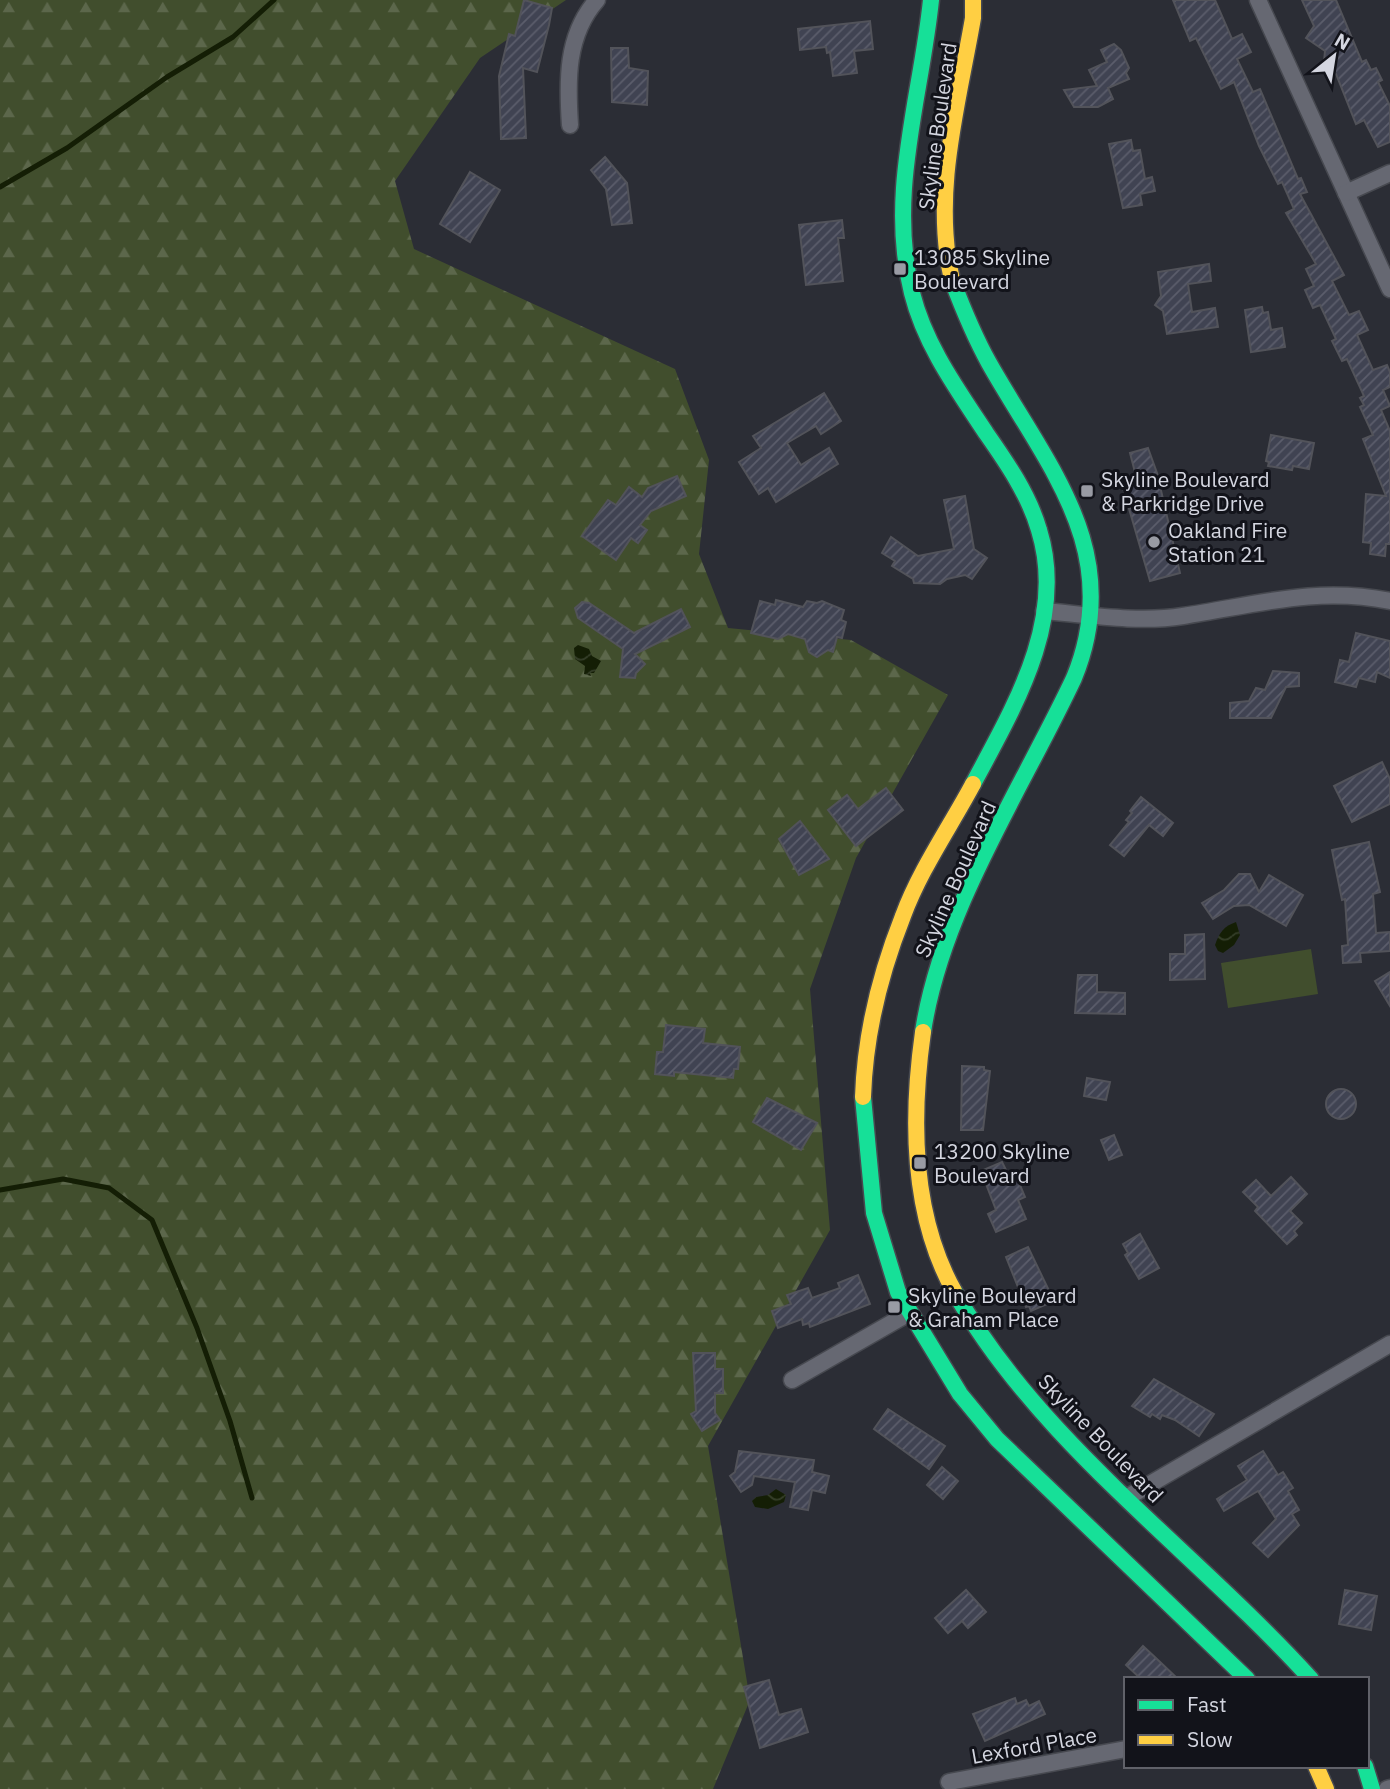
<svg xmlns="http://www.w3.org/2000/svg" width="1390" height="1789" viewBox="0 0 1390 1789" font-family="'IBM Plex Sans',sans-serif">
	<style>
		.forest { fill: url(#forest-firs) }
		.green { fill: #414e2d }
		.water { fill: url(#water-waves) }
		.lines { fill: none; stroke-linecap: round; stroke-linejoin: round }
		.stream { stroke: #141e05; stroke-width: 5 }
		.building { fill: url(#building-hatch); stroke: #52535a; stroke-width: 2 }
		.street-casing { stroke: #474950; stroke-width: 19 }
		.fast-casing { stroke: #474950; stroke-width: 19 }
		.slow-casing { stroke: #474950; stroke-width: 19 }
		.street { stroke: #666872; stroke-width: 16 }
		.fast { stroke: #16e098; stroke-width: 16 }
		.slow { stroke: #ffcf43; stroke-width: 16 }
		.poi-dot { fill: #999ba4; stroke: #12131a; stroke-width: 2.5 }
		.labels { text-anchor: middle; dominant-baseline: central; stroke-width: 6; stroke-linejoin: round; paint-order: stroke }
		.street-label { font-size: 21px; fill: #d4d6e0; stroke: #12131a }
		.poi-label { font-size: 21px; fill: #d4d6e0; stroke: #12131a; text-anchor: start }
	</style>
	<defs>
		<pattern id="forest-firs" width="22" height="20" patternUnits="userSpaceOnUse" patternTransform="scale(1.75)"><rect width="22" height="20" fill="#414e2d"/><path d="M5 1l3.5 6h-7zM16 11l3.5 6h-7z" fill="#5c674b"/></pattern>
		<pattern id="water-waves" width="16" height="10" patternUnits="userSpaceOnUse" patternTransform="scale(1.75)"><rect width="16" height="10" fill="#141e05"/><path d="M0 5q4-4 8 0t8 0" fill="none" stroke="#353e29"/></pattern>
		<pattern id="building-hatch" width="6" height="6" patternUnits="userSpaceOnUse" patternTransform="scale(1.75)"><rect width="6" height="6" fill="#404352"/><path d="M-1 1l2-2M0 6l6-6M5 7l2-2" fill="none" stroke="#5b5d6b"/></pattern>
	</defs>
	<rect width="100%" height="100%" fill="#2b2d35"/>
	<polygon class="forest" points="0,0 566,0 480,58 395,181 414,249 675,369 709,460 699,554 728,628 851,640 948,695 856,858 810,989 830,1230 708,1446 750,1700 713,1789 0,1789"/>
	<polygon class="green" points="1311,949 1318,994 1228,1008 1221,963"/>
	<g class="water">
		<polygon points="578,645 589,649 592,656 601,661 594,673 590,673 591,676 584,674 585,666 575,659 574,648"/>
		<path d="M1236,922L1240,935L1234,945L1223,953L1218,951L1215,945C1219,933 1224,926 1236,922Z"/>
		<polygon points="776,1489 786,1495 784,1502 768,1509 755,1507 752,1501 756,1497 768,1495"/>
	</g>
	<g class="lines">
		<g class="stream">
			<polyline points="0,187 67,148 167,77 233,37 274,0"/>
			<polyline points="0,1190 63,1179 109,1188 152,1220 197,1328 230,1421 252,1498"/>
		</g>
	</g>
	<g class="building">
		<polygon points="524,0 552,8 549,25 537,72 523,68 526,138 501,139 499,76 509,34 515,36"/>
		<polygon points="1173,0 1215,0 1232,39 1242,34 1251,52 1237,59 1253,92 1260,89 1298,179 1301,178 1307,192 1300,194 1344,275 1332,281 1349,315 1359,311 1368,330 1357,335 1373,370 1387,365 1390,372 1390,387 1383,390 1390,406 1381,410 1390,431 1390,544 1386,544 1385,556 1370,554 1371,543 1363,542 1366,494 1386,496 1363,439 1373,435 1360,407 1364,405 1360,398 1364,396 1347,359 1342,361 1332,341 1336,339 1320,305 1313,308 1305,290 1314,286 1306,269 1316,264 1286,213 1294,209 1282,182 1278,184 1259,146 1234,82 1221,89 1196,38 1190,41"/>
		<polygon points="1302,0 1336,0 1362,62 1366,60 1371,70 1376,68 1382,80 1378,82 1390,106 1390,142 1378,147 1364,120 1356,124 1336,74 1323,72 1325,51 1306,38 1314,26"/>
		<polygon points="870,21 873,49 854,51 857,73 833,76 830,52 827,53 826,47 800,50 798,29"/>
		<polygon points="1114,44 1121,50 1129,68 1126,73 1129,79 1108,88 1113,99 1098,107 1074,107 1064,90 1097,86 1089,70 1107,62 1101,50"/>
		<polygon points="611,48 628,48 629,68 648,71 647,105 612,102"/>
		<polygon points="1131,140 1133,151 1140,150 1145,179 1152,177 1155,191 1140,194 1142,205 1123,208 1109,144"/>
		<polygon points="605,157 627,183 632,223 612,225 606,189 591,170"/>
		<polygon points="470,172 500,190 470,242 440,224"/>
		<polygon points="842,220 844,238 838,238 843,281 806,285 799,225"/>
		<polygon points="1209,264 1211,281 1188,284 1192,312 1215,308 1218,327 1167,334 1163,311 1155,305 1161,296 1158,272"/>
		<polygon points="1262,307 1263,313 1268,312 1271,330 1282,328 1285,347 1251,352 1245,310"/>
		<polygon points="824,393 841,421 821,434 816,426 787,443 801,465 829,448 838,464 776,502 768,488 759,494 739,462 761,448 753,436"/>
		<polygon points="1271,435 1314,443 1309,469 1293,466 1292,470 1268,466 1269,462 1266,461"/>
		<polygon points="1148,448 1157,473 1180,573 1150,581 1123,488 1138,484 1130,453"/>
		<polygon points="677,476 686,496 651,511 640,525 647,530 638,543 631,538 616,560 582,536 608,500 616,505 629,487 642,497 648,488"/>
		<polygon points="965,496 974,549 987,558 972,579 965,575 947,579 940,584 914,583 913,579 892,566 895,561 882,553 891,537 918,556 954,549 944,500"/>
		<polygon points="776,600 803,607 807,601 817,603 822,601 844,610 841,620 846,622 842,638 837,637 833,652 828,650 817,657 809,652 805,639 788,634 778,639 751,633 760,601 775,605"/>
		<polygon points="582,602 589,603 634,633 681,609 690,627 635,654 645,664 636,673 635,678 620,677 623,649 578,618 575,608"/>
		<polygon points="1356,633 1390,641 1390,678 1377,672 1375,682 1359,678 1356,687 1335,682 1340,660 1349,662"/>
		<polygon points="1273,671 1299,673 1299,686 1286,687 1271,718 1230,718 1230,703 1249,701 1256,688 1265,690"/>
		<polygon points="1382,762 1390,779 1390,804 1352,822 1334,786"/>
		<polygon points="886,788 903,810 856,846 828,810 847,795 858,809"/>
		<polygon points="1141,797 1173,823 1163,836 1149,825 1124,856 1110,845 1129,822 1126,820 1132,813 1130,811"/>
		<polygon points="800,821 829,859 799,875 779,839"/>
		<polygon points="1369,842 1380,892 1373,894 1376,933 1390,932 1390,951 1360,953 1361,962 1343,963 1342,946 1348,945 1345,899 1342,900 1332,850"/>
		<polygon points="1239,874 1250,874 1259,892 1269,875 1303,895 1286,926 1249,905 1234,906 1213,919 1202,903 1224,890"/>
		<polygon points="1204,934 1205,979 1170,980 1170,954 1185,954 1185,935"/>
		<polygon points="1390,972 1390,1006 1375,981"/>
		<polygon points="1078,975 1097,975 1097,992 1125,993 1125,1014 1075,1013"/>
		<polygon points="666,1025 705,1029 703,1043 740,1047 738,1069 734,1069 733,1078 674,1072 674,1076 655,1074 657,1052 663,1052"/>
		<polygon points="962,1066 984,1067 984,1070 990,1071 983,1130 961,1130"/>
		<polygon points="1087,1078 1110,1082 1106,1100 1084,1096"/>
		<circle cx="1341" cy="1104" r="15"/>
		<polygon points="767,1098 817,1123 801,1150 753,1122"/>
		<polygon points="1114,1135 1122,1155 1109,1160 1101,1140"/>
		<polygon points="1002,1162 1011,1180 1017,1178 1025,1197 1018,1200 1026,1219 996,1232 988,1214 996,1210 981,1171"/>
		<polygon points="1291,1177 1307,1194 1290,1211 1302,1223 1294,1231 1297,1235 1287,1244 1255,1211 1258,1207 1243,1192 1256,1180 1271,1196"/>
		<polygon points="1140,1234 1159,1268 1139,1279 1125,1255 1128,1253 1123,1244"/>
		<polygon points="1028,1247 1054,1301 1031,1311 1029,1306 1026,1307 1006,1257"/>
		<polygon points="858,1275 870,1304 810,1327 809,1323 803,1325 802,1319 778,1328 772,1311 791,1304 787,1295 808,1288 812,1298 840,1288 838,1283"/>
		<polygon points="693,1353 715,1353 715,1369 723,1369 723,1393 715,1393 715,1413 720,1420 702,1431 691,1414 696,1411"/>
		<polygon points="1154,1379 1214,1414 1199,1436 1175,1420 1162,1415 1160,1419 1152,1414 1150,1417 1132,1406"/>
		<polygon points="888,1409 945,1446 929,1469 874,1429"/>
		<polygon points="739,1451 814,1460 812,1472 829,1476 825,1493 812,1490 808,1510 790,1507 795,1482 754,1476 752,1485 741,1492 730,1476 735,1472"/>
		<polygon points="1263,1451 1278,1475 1283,1472 1293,1488 1288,1491 1299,1510 1292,1514 1299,1525 1268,1557 1253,1543 1276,1519 1258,1491 1224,1511 1217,1499 1247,1480 1238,1466"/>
		<polygon points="942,1467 958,1481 943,1499 927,1485"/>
		<polygon points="966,1590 986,1612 968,1628 962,1621 948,1633 935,1618"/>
		<polygon points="1345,1590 1377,1596 1371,1630 1339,1624"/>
		<polygon points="1143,1646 1158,1660 1178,1679 1141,1679 1126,1665"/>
		<polygon points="769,1680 779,1715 801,1709 808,1732 760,1748 744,1687"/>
		<polygon points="1015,1698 1017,1704 1026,1700 1029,1706 1039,1701 1045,1714 985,1741 973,1714"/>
	</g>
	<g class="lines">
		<g class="street-casing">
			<g id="street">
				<polyline points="1258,0 1390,289"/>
				<path d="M570,125C567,81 566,35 597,0"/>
				<polyline points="1346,193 1390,173"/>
				<path d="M1044,611C1089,615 1139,623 1183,616C1256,605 1316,586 1390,601"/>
				<polyline points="792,1380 909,1313"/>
				<polyline points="1128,1497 1390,1344"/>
				<polyline points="949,1782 1126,1749"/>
				<polyline points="1387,1789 1390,1788"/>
			</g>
		</g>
		<g class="fast-casing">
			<g id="fast">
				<path d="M931,0C921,98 887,194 912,293C925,345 957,389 986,433C1007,463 1029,495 1039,530C1067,620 1014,707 973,784"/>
				<path d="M923,1032C941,910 1022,789 1074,678C1126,551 1047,466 989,363C974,336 963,309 952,280"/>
				<polyline points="863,1097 874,1213 898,1292 960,1394 997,1439 1247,1679"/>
				<path d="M954,1291C1039,1442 1195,1551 1311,1679"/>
				<polyline points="1365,1766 1372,1789"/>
			</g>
		</g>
		<g class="slow-casing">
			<g id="slow">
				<path d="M952,280C932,192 958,105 973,18V0"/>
				<path d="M923,1032C911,1117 911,1214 954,1291"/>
				<path d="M863,1097C865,1035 880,974 903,916C920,870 950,827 973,784"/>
				<polyline points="1316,1766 1326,1789"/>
			</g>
		</g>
		<use href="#street" class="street"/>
		<use href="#fast" class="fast"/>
		<use href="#slow" class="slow"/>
	</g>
	<g class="poi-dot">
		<rect x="893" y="262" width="14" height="14" rx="3.5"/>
		<rect x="1080" y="484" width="14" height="14" rx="3.5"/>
		<circle cx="1154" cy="542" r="7"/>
		<rect x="913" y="1156" width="14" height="14" rx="3.5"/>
		<rect x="887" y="1300" width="14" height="14" rx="3.5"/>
	</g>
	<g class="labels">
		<g class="street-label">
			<text transform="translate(937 126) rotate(-82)">Skyline Boulevard</text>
			<text transform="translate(955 879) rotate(-66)">Skyline Boulevard</text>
			<text transform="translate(1101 1438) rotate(46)">Skyline Boulevard</text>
			<text transform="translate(1034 1745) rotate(-10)">Lexford Place</text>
		</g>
		<g class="poi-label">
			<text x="914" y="257">13085 Skyline<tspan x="914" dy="24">Boulevard</tspan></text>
			<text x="1101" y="479">Skyline Boulevard<tspan x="1101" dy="24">&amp; Parkridge Drive</tspan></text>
			<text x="1168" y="530">Oakland Fire<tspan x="1168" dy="24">Station 21</tspan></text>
			<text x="934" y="1151">13200 Skyline<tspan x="934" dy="24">Boulevard</tspan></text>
			<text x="908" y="1295">Skyline Boulevard<tspan x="908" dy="24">&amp; Graham Place</tspan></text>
		</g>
	</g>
	<rect x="1124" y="1677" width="245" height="91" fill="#12131a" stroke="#606169" stroke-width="2"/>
	<rect x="1138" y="1700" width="35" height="10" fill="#16e098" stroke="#606169" stroke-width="2"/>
	<text x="1187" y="1712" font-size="21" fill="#d4d6e0">Fast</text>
	<rect x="1138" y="1735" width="35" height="10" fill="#ffcf43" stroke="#606169" stroke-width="2"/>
	<text x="1187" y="1747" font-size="21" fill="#d4d6e0">Slow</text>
	<g transform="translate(1334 56) rotate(30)" stroke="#12131a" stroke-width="5" paint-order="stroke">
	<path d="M0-5L12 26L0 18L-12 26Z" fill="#d4d6e0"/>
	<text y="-10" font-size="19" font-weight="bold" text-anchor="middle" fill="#d4d6e0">N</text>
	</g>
</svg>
